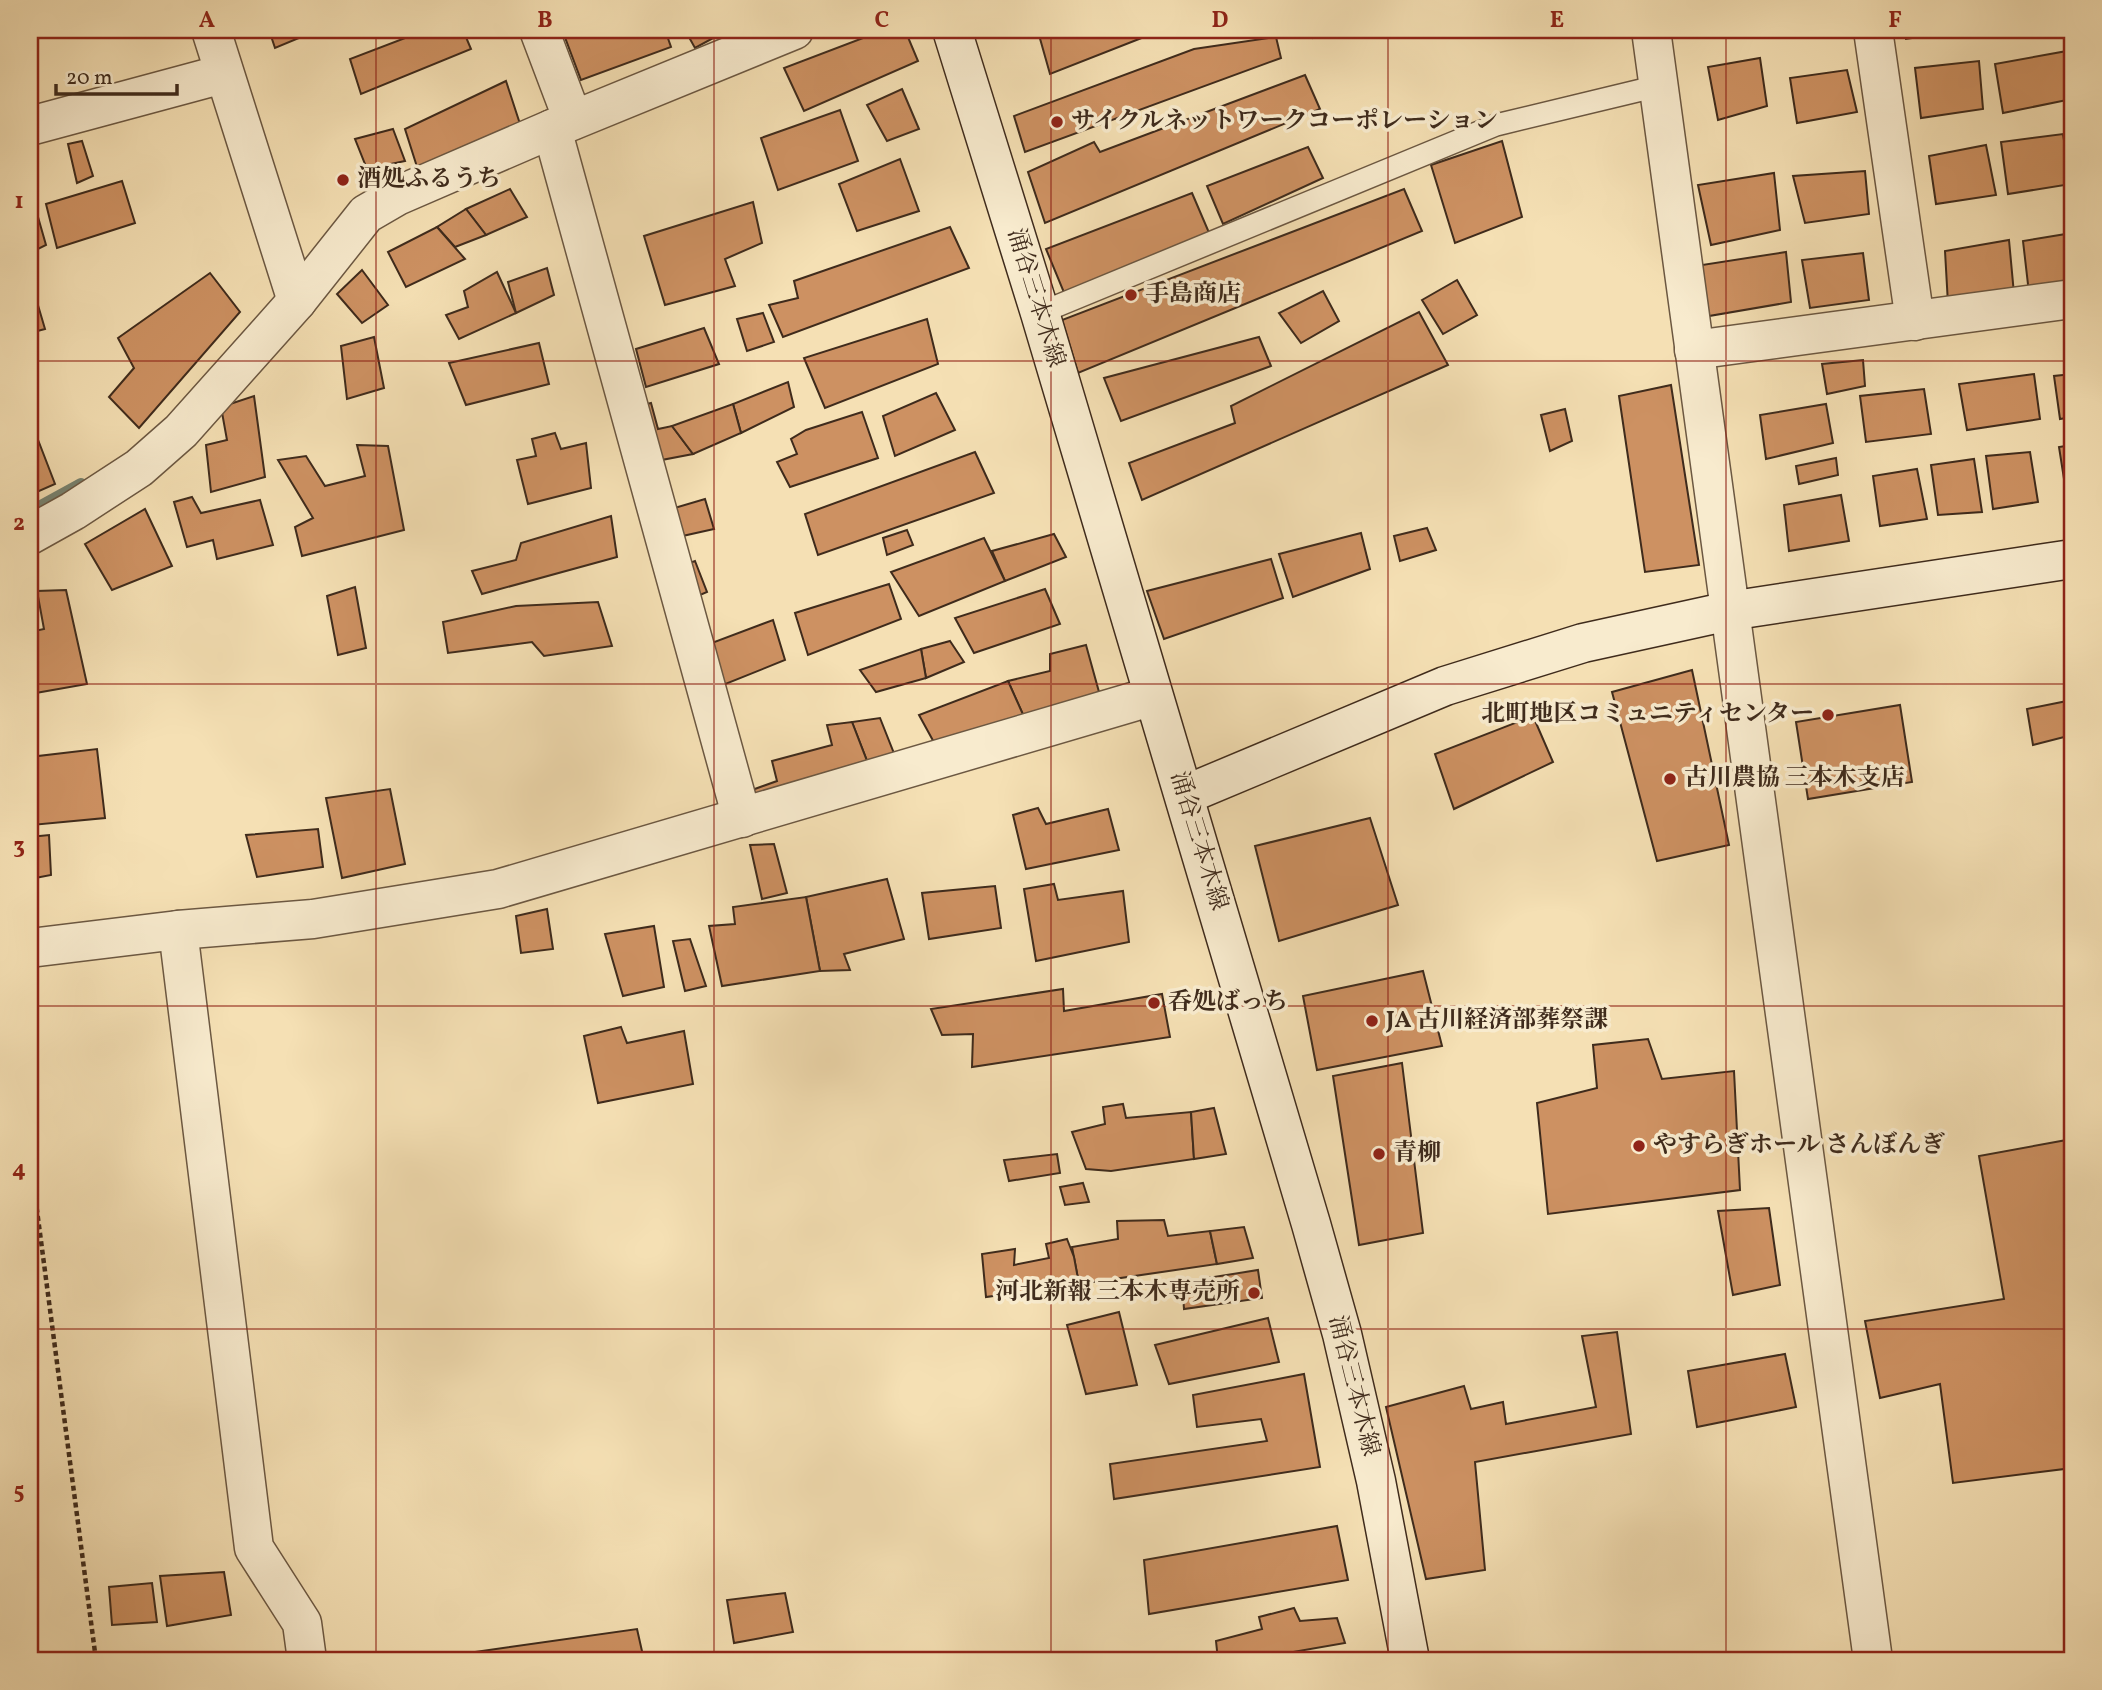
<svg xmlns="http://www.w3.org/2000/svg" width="2102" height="1690" viewBox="0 0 2102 1690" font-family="Vollkorn,'Noto Serif JP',serif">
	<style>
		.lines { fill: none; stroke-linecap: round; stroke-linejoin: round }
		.stream { stroke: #778371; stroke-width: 12 }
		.building { fill: #cd9162; stroke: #3f2b1c; stroke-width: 2 }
		.lane-casing { stroke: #6c5842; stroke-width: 24 }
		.street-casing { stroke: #6c5842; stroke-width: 41 }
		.secondary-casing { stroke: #3f2b1c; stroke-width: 41 }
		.path { stroke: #3f2b1c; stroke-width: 4.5; stroke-dasharray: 5 3.5; stroke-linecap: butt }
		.lane { stroke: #f8ebce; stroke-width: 21 }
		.street { stroke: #f8ebce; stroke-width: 38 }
		.secondary { stroke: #f8ebce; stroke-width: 38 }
		.grid { fill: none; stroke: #8f2418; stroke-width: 2; stroke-opacity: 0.55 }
		.poi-dot { fill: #8f2418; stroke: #f8ebce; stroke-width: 2.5 }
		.labels { text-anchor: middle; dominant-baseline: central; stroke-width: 7; stroke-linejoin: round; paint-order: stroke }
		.poi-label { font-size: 24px; font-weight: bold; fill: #3f2b1c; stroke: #f8ebce; text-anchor: start }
		.street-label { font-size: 24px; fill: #3f2b1c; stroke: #f8ebce }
		.neatline { fill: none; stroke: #8f2418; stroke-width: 2.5 }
		.grid-label { font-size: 23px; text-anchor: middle; font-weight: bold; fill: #8f2418 }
	</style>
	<rect width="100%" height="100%" fill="#f5e0b4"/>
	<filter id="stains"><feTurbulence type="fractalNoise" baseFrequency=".00286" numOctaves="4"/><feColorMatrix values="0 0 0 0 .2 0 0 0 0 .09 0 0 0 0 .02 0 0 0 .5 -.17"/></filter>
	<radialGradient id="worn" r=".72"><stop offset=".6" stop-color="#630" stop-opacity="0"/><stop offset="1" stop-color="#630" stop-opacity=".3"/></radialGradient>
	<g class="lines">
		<polyline class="stream" points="30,512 81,484"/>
	</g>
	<g class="building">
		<polygon points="269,30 318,30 275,48"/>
		<polygon points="426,30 463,30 471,49 361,94 350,59"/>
		<polygon points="569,30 590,30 592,37 612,30 665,30 671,47 581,80 563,32"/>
		<polygon points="685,30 728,30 695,48"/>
		<polygon points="884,30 905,30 918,61 804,111 784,68"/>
		<polygon points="1051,30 1162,30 1050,74 1039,35"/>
		<polygon points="1310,30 1330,30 1313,38"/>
		<polygon points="1697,30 1728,30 1699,36"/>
		<polygon points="1904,30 1968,30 1906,39"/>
		<polygon points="1276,37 1281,58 1025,152 1014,116 1194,49"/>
		<polygon points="2067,51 2072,79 2072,99 2003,113 1995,64"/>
		<polygon points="1760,58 1767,106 1718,120 1708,67"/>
		<polygon points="1979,61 1983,109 1921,118 1915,68"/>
		<polygon points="1847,70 1857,112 1797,123 1790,78"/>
		<polygon points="1305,75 1320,109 1045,223 1028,172 1094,142 1100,152"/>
		<polygon points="506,81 520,124 418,170 405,129"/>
		<polygon points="902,89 919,129 887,141 867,105"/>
		<polygon points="840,110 858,161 778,190 761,138"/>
		<polygon points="393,129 405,161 367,169 355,139"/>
		<polygon points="2063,134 2071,184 2008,194 2001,142"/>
		<polygon points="82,141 93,176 77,183 68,144"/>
		<polygon points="1502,141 1522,217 1455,243 1431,165"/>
		<polygon points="1986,145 1996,195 1936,204 1929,156"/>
		<polygon points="1308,147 1323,178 1223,224 1207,186"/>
		<polygon points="900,159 919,211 857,231 839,184"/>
		<polygon points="1865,171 1869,214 1805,223 1793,176"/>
		<polygon points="1774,173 1780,230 1711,245 1698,185"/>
		<polygon points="122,181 135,223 57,248 46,204"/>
		<polygon points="510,189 527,217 486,235 466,209"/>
		<polygon points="1404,189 1422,231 1078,373 1062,320"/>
		<polygon points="1192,193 1210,235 1065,295 1046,249"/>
		<polygon points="32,196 46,245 30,253 30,197"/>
		<polygon points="753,202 762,243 725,259 735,286 665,305 644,236"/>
		<polygon points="466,209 486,235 455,247 437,227"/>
		<polygon points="437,227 465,259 406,287 388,252"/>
		<polygon points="950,227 969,268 783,337 769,305 798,298 794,281"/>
		<polygon points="2072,233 2072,284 2029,293 2023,241"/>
		<polygon points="2009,240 2014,294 1948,304 1945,251"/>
		<polygon points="1786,252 1791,302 1709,316 1702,265"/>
		<polygon points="1863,253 1869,300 1810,308 1802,260"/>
		<polygon points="547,268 554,295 516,313 508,282"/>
		<polygon points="362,270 388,305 362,323 337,294"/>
		<polygon points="497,272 516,313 459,339 446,315 468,307 464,291"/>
		<polygon points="210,273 240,312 139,428 109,397 134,368 118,338"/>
		<polygon points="30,278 45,329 30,333"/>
		<polygon points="1457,280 1477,315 1443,334 1422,300"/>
		<polygon points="1323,291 1339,321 1301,343 1279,313"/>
		<polygon points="1419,312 1448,365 1142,500 1129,463 1235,423 1231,406"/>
		<polygon points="763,313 774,342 747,351 737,319"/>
		<polygon points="927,319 938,364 825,408 804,358"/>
		<polygon points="704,328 719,364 646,387 636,349"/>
		<polygon points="374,337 384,388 347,399 341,346"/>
		<polygon points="1259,337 1271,366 1121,421 1104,378"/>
		<polygon points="539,343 549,384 466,405 449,363"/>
		<polygon points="1863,360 1865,386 1827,394 1822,364"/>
		<polygon points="2034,374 2040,419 1967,430 1959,384"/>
		<polygon points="2072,374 2072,417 2060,419 2054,376"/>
		<polygon points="788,382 794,407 741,433 733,404"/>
		<polygon points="1671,385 1699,565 1645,572 1619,396"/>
		<polygon points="1924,389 1931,434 1866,442 1860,396"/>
		<polygon points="936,393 955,430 895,456 883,416"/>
		<polygon points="254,396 265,477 211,492 206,445 227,440 221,407"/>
		<polygon points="651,403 658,429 672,426 693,454 651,462 635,407"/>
		<polygon points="733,404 741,433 693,454 672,426"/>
		<polygon points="1826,404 1833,443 1766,459 1760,415"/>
		<polygon points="1565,409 1572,441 1550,451 1541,415"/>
		<polygon points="862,412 878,458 790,487 777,462 797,454 791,439 806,430"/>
		<polygon points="30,419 55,484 30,495"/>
		<polygon points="555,433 561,449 586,443 591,488 528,504 517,460 536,456 532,439"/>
		<polygon points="357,445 388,446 404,530 302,556 295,527 313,518 278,460 306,456 325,486 365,476"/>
		<polygon points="2072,445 2072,497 2067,498 2059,447"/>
		<polygon points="975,452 994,493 818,555 805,514"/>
		<polygon points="2030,452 2038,502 1993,509 1986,456"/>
		<polygon points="1836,458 1838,475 1799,484 1796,466"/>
		<polygon points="1974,459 1982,512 1938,515 1931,465"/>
		<polygon points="1917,469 1927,519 1880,526 1873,476"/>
		<polygon points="1841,495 1849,541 1789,551 1784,505"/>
		<polygon points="192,497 201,513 260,500 273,545 217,559 213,540 187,547 174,502"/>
		<polygon points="705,499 714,529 669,539 661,512"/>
		<polygon points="145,509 172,566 112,590 85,544"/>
		<polygon points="611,516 617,557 482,594 472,571 516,560 521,543"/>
		<polygon points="1427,528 1436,550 1400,561 1394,536"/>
		<polygon points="907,530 913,545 887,555 883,538"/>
		<polygon points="1361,533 1370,569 1293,597 1279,554"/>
		<polygon points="1054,534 1066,557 1005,581 992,551"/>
		<polygon points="984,538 1005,581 919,616 891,572"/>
		<polygon points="1271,559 1283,598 1164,639 1147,591"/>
		<polygon points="695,561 707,592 684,602 673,569"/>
		<polygon points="889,584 901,619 808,655 795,613"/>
		<polygon points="355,587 366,648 338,655 327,596"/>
		<polygon points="1045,589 1060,624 974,653 955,618"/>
		<polygon points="66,590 87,684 30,694 30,632 44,629 37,591"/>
		<polygon points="598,602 612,646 544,656 532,642 448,653 443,622 516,606"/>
		<polygon points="773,620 785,660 723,685 709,644"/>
		<polygon points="950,641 964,662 926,678 921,649"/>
		<polygon points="1086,645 1099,692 1025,719 1008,681 1050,671 1050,654"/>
		<polygon points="921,649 926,678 876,692 860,670"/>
		<polygon points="1692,670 1729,845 1657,861 1612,692"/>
		<polygon points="1008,681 1025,719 936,746 919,715"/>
		<polygon points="2067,701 2072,735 2033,745 2027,709"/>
		<polygon points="1900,705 1912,782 1808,799 1796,722"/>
		<polygon points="1533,716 1553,762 1454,809 1435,754"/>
		<polygon points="880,718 901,771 874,779 852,722"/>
		<polygon points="852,722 874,779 771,810 752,790 777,781 772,761 832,745 827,725"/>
		<polygon points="97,749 105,818 32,825 30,757"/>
		<polygon points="390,789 405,864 342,878 326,798"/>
		<polygon points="1038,808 1046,824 1108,809 1119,850 1026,869 1013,815"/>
		<polygon points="1370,818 1398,905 1279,941 1255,846"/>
		<polygon points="318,829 323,867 257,877 246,835"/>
		<polygon points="49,835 51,875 30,879 30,837"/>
		<polygon points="774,844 787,893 762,899 750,845"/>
		<polygon points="887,879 904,939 844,954 850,970 820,971 806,897"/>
		<polygon points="1054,884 1058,900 1123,891 1129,942 1036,961 1024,889"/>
		<polygon points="995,886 1001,928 929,939 922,893"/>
		<polygon points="806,897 820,971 722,986 709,926 735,924 733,907"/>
		<polygon points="547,909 553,949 521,953 516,916"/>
		<polygon points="654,926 664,987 623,996 605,934"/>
		<polygon points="690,939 706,986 685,991 673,941"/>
		<polygon points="1423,971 1442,1046 1317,1070 1303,996"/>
		<polygon points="1063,989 1064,1011 1162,994 1170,1037 972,1067 973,1034 942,1035 931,1009"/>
		<polygon points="621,1027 627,1043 684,1031 693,1084 598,1103 584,1036"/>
		<polygon points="1648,1039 1662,1079 1734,1071 1740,1190 1548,1214 1537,1103 1597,1088 1593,1045"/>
		<polygon points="1402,1063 1423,1233 1359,1245 1333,1076"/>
		<polygon points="1123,1104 1126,1118 1191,1112 1194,1159 1111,1171 1086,1169 1072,1132 1105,1124 1103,1107"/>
		<polygon points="1214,1108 1226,1154 1194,1159 1191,1112"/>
		<polygon points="2072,1139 2072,1468 1953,1483 1940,1384 1880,1398 1865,1321 2004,1299 1979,1156"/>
		<polygon points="1057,1154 1060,1173 1009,1181 1004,1160"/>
		<polygon points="1083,1183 1089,1202 1065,1205 1060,1187"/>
		<polygon points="1769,1208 1780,1285 1733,1295 1718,1211"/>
		<polygon points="1164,1220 1168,1236 1210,1231 1217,1264 1079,1284 1072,1247 1118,1239 1117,1221"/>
		<polygon points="1244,1227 1253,1258 1217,1264 1210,1231"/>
		<polygon points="1067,1239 1074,1257 1079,1284 986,1297 982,1254 1015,1249 1014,1265 1049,1258 1046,1244"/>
		<polygon points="1258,1270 1262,1298 1184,1309 1182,1282"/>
		<polygon points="1119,1312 1137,1385 1086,1394 1067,1325"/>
		<polygon points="1268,1318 1279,1362 1169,1384 1155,1345"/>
		<polygon points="1617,1332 1631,1434 1475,1462 1485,1570 1426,1579 1386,1407 1464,1386 1471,1409 1503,1402 1506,1424 1596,1407 1582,1336"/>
		<polygon points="1785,1354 1796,1407 1697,1427 1688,1371"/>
		<polygon points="1304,1374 1320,1467 1114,1499 1110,1464 1267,1441 1261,1419 1197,1427 1193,1395"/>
		<polygon points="1337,1526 1348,1580 1149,1614 1144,1560"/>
		<polygon points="224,1572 231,1615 167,1626 160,1576"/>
		<polygon points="152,1583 157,1622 112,1625 109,1587"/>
		<polygon points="785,1593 793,1632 734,1643 727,1600"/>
		<polygon points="1294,1608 1300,1621 1337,1618 1345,1643 1247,1660 1218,1660 1216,1641 1262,1629 1259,1617"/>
		<polygon points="637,1629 644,1660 419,1660"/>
		<polygon points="1346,1653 1347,1660 1305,1660"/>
	</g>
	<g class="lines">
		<g class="lane-casing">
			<polyline id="lane" points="1040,313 1496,125 1658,86"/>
		</g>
		<g class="street-casing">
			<g id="street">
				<polyline points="211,30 297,301"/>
				<polyline points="539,30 573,120"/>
				<polyline points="1651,30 1873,1660"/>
				<polyline points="1873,30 1915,321"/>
				<polyline points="30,126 223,74"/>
				<polyline points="552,129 742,818"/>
				<polyline points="1694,350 2072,299"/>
				<polyline points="30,535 73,511 139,468 181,431 297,301 366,214 397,196 552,129 794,30"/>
				<polyline points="178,930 254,1548 302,1623 307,1660"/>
				<polyline points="30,948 178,930 313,919 498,889 1153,696"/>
			</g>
		</g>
		<g class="secondary-casing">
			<g id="secondary">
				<polyline points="952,30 1040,313 1311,1224 1342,1334 1376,1481 1410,1660"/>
				<polyline points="1185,795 1445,686 1583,643 1729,611 2072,559"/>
			</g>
		</g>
		<polyline class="path" points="30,1157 96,1660"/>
		<use href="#lane" class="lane"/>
		<use href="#street" class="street"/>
		<use href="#secondary" class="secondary"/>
	</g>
	<path class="grid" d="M376,30V1660M714,30V1660M1051,30V1660M1388,30V1660M1726,30V1660M30,361H2072M30,684H2072M30,1006H2072M30,1329H2072"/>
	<g class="poi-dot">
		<circle cx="1057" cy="122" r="7"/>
		<circle cx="343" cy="180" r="7"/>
		<circle cx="1131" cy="295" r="7"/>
		<circle cx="1828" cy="715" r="7"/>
		<circle cx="1670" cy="779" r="7"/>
		<circle cx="1154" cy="1003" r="7"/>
		<circle cx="1372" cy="1021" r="7"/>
		<circle cx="1639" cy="1146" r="7"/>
		<circle cx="1379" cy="1154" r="7"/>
		<circle cx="1254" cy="1293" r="7"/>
	</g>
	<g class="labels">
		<g class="poi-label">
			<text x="1071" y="122">サイクルネットワークコーポレーション</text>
			<text x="357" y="180">酒処ふるうち</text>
			<text x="1145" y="295">手島商店</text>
			<text x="1814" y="715" text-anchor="end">北町地区コミュニティセンター</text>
			<text x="1684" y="779">古川農協 三本木支店</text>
			<text x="1168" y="1003">呑処ばっち</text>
			<text x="1386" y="1021">JA 古川経済部葬祭課</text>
			<text x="1653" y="1146">やすらぎホール さんぼんぎ</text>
			<text x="1393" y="1154">青柳</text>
			<text x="1240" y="1293" text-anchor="end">河北新報 三本木専売所</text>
		</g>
		<g class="street-label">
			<text transform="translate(1035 298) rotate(73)">涌谷三本木線</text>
			<text transform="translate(1198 841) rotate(73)">涌谷三本木線</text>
			<text transform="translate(1353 1386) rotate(76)">涌谷三本木線</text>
		</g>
	</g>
	<rect width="2102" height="1690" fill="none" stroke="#f5e0b4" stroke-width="77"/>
	<path d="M56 84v10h121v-10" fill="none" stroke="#3f2b1c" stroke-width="3.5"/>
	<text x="66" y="84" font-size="21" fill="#3f2b1c" stroke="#f8ebce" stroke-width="5" paint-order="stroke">20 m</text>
	<rect x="38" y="38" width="2026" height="1614" class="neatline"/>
	<g class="grid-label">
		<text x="207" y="27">A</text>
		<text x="545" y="27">B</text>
		<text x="882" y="27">C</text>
		<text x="1220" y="27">D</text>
		<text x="1557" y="27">E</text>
		<text x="1895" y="27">F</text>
		<text x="19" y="208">1</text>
		<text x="19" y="530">2</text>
		<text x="19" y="853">3</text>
		<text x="19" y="1176">4</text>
		<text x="19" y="1498">5</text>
	</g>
	<rect width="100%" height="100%" filter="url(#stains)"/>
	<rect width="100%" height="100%" fill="url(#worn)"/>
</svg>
